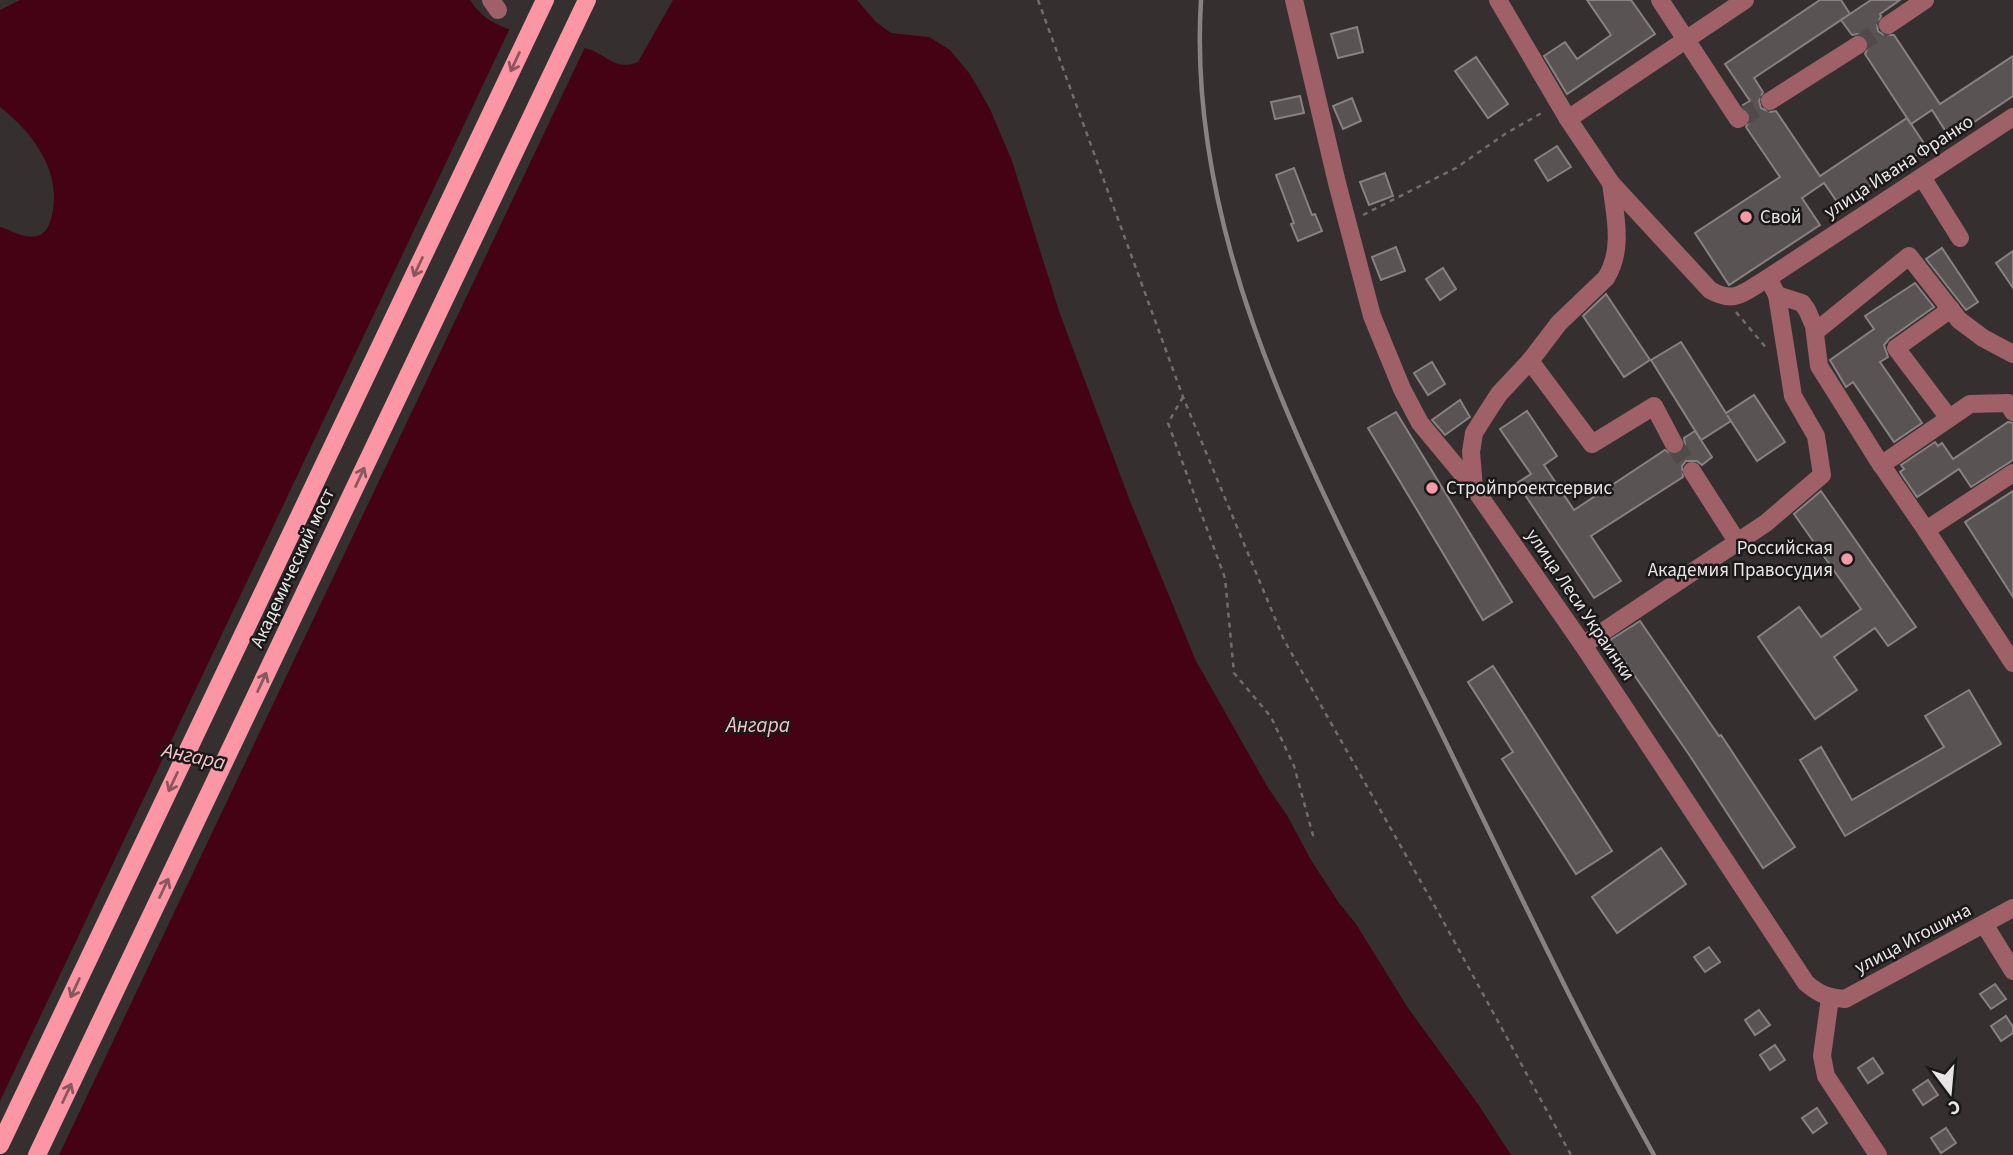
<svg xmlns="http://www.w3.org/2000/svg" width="2013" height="1155" viewBox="0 0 2013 1155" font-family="'Source Sans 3',sans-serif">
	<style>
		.water { fill: #450215 }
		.pier { fill: #352f2f }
		.building { fill: #595353; stroke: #878181; stroke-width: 2 }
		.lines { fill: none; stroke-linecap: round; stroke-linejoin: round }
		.minor-tunnel { stroke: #504a4a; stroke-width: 18; stroke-dasharray: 18 9; stroke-linecap: butt }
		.path { stroke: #726d6d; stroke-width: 2.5; stroke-dasharray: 5 5; stroke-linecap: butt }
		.minor { stroke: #9f6068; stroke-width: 18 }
		.major { stroke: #fc96a4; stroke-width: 18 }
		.rail { stroke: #888383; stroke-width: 4.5 }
		.oneway { stroke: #8b575e }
		.poi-dot { fill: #f49aa5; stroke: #1a1818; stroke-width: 2.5 }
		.labels { text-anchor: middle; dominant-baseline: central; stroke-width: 5; stroke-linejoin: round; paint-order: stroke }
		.street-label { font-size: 19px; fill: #e8e4e5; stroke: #1a1818 }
		.poi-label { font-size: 19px; fill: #e8e4e5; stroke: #1a1818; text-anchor: start }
		.water-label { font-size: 21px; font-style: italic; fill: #f7c3c8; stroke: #1a1818 }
	</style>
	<rect width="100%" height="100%" fill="#352f2f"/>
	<path class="water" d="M20,0H470C476,9 483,17 493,22C522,38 557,39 588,49C609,56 615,71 638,62L673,0H857L876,22L891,33L929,37L950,50L970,74L990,109L1012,161L1060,314L1130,501L1196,661L1267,786L1288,817L1311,860L1339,903L1356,924L1408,1008L1478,1104L1511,1155H0V227C12,230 23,239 37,236C46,234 50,224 52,215C62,171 33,133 0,107V10Z"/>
	<polygon class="pier" points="511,26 586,45 59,1155 0,1155 0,1101"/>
	<g class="building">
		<polygon points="1587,0 1631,0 1655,34 1567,94 1544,56 1565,42 1577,59 1611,35"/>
		<polygon points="1820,0 1841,0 1850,14 1754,78 1763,92 1759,101 1761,108 1770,112 1776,111 1820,176 1907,118 1927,148 1840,206 1824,183 1802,198 1820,225 1729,285 1695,233 1780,177 1746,127 1751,118 1750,112 1743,105 1750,101 1725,64"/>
		<polygon points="1871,0 1900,0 1880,14 1881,16 1877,25 1878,31 1884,35 1894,35 1940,104 2013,56 2013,96 1950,138 1932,110 1911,124 1865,54 1869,45 1867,38 1858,34 1852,35 1841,20"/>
		<polygon points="1357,27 1363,52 1338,58 1331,34"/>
		<polygon points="1476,57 1508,104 1488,118 1455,71"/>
		<polygon points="1300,96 1304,113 1275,119 1271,102"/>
		<polygon points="1352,98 1361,121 1343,129 1333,106"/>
		<polygon points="1557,146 1571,167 1548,181 1535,160"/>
		<polygon points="1294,168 1312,215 1315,214 1322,231 1298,241 1291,224 1294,223 1276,175"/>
		<polygon points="1385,173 1393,196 1369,205 1360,182"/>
		<polygon points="1396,247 1405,271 1381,280 1372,257"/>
		<polygon points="1942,248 1978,302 1966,310 1926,259"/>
		<polygon points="2013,251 2013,288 1996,263"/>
		<polygon points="1443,268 1456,289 1440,300 1426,279"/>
		<polygon points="1915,283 1934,307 1889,339 1884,345 1888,357 1880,362 1922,423 1894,442 1853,382 1846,387 1830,360 1874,329 1865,316"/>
		<polygon points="1606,294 1650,360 1624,377 1583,316"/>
		<polygon points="1681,342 1726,413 1754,395 1785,442 1757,461 1727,415 1731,421 1701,440 1651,360"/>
		<polygon points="1432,362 1445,384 1428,395 1414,373"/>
		<polygon points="1460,400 1470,417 1445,435 1432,420"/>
		<polygon points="1527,411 1557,456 1544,465 1574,510 1665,450 1673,455 1680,454 1685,445 1684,438 1695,431 1712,457 1702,465 1697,461 1686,461 1682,466 1683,477 1591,536 1621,581 1594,598 1517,483 1531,474 1500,429"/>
		<polygon points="1396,412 1512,602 1483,620 1368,428"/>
		<polygon points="2008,422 2013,423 2013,460 1971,487 1959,469 1917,497 1900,472 1904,469 1901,465 1935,442 1938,446 1942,443 1953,459"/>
		<polygon points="1821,491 1916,627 1888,646 1875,628 1834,657 1857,690 1815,719 1758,637 1799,607 1821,637 1861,609 1794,514"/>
		<polygon points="2013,491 2013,597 1965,522"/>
		<polygon points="1640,621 1719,736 1721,735 1795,847 1763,868 1690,756 1610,640"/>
		<polygon points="1493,666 1612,851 1576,874 1502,759 1513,752 1468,682"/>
		<polygon points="1969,690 2001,744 1845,836 1800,760 1821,747 1852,800 1944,747 1925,716"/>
		<polygon points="1661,848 1686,884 1617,933 1592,897"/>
		<polygon points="1709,947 1720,962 1705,972 1694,957"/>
		<polygon points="1995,984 2006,999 1991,1009 1980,994"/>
		<polygon points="1759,1010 1770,1025 1755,1035 1745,1020"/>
		<polygon points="2006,1016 2013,1027 2013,1033 2001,1041 1991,1026"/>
		<polygon points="1775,1045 1785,1060 1770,1070 1760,1055"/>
		<polygon points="1873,1058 1883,1073 1868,1083 1858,1068"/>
		<polygon points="1928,1080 1938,1095 1923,1105 1913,1090"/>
		<polygon points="1817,1108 1827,1123 1813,1133 1802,1118"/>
		<polygon points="1946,1128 1956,1143 1941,1153 1931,1138"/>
	</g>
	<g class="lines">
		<g class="minor-tunnel">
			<polyline points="1858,45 1888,25"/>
			<polyline points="1740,118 1770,101"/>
			<polyline points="1674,444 1692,471"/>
		</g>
		<g class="path">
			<polyline points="1038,0 1183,397 1284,640 1442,919 1571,1155"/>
			<polyline points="1363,215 1456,168 1505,134 1545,111"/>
			<polyline points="1736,312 1768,350"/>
			<polyline points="1183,397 1168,423 1225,578 1234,673 1271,717 1294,766 1314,839"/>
		</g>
		<g class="minor">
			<polyline points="491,0 498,10"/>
			<path d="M1294,0L1337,183L1372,316L1402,389L1420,423L1474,488L1583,645L1806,983C1819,994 1828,998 1845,999L2013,908"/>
			<path d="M1498,0L1568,119L1611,183L1710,290C1736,305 1745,291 1768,278L2013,117"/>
			<polyline points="1660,0 1738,119 1740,118"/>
			<polyline points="1888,25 1925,0"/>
			<polyline points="1770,101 1858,45"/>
			<polyline points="1568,119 1745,0"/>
			<polyline points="1922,177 1960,238"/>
			<polyline points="1777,295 1802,303 1807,310 1814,326 1819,366 1878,460 1926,530"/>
			<polyline points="1815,332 1909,256 1959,320 1983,338 2013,354"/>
			<polyline points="1530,361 1592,444 1654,406 1674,444"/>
			<polyline points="1949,418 1896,348 1951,309"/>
			<polyline points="1881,465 1970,404 2008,403 2013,412"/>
			<polyline points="1692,471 1738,543"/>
			<polyline points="2013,473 1926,530 2013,663"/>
			<path d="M1474,488L1471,452L1474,433L1486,414L1499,394L1530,361L1559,323L1606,278C1624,249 1615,215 1611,183"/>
			<polyline points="1583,645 1766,523 1822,475 1816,436 1793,396 1777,295 1768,278"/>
			<polyline points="1984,924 2013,971"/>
			<polyline points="1830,998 1822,1056 1826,1076 1878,1155"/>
		</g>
		<g class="major">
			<polyline points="0,1145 545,0"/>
			<polyline points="37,1155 587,0"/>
		</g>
		<path class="rail" d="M1201,0C1185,258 1327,498 1436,722C1507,867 1575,1014 1654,1155"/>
	</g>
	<defs><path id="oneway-shaft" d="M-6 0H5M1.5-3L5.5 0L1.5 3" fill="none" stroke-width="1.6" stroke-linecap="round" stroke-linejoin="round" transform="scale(1.75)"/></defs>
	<g class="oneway">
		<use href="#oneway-shaft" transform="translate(515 62) rotate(115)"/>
		<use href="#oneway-shaft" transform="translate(418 267) rotate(115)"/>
		<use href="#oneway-shaft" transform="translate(360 477) rotate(-65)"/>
		<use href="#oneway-shaft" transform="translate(262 682) rotate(-65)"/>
		<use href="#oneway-shaft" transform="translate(173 782) rotate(115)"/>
		<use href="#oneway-shaft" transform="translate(164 888) rotate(-65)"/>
		<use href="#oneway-shaft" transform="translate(75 988) rotate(115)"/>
		<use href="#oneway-shaft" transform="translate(67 1093) rotate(-65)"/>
	</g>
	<g class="poi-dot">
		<circle cx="1746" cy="217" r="7"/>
		<circle cx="1432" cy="488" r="7"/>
		<circle cx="1847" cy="559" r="7"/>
	</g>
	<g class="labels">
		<g class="street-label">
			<text transform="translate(1899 167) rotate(-33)">улица Ивана Франко</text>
			<text transform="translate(293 568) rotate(-65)">Академический мост</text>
			<text transform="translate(1580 605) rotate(56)">улица Леси Украинки</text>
			<text transform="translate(1913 939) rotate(-28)">улица Игошина</text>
		</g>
		<g class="poi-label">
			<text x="1760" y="217">Свой</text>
			<text x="1446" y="488">Стройпроектсервис</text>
			<text x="1833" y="548" text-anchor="end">Российская<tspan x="1833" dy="22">Академия Правосудия</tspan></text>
		</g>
		<g class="water-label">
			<text x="758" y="725">Ангара</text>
			<text transform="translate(194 756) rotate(12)">Ангара</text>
		</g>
	</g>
	<g transform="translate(1950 1092) rotate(164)" stroke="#1a1818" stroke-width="5" paint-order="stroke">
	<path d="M0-5L12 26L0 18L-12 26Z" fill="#e8e4e5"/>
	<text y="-10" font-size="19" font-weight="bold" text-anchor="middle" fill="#e8e4e5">С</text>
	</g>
</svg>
